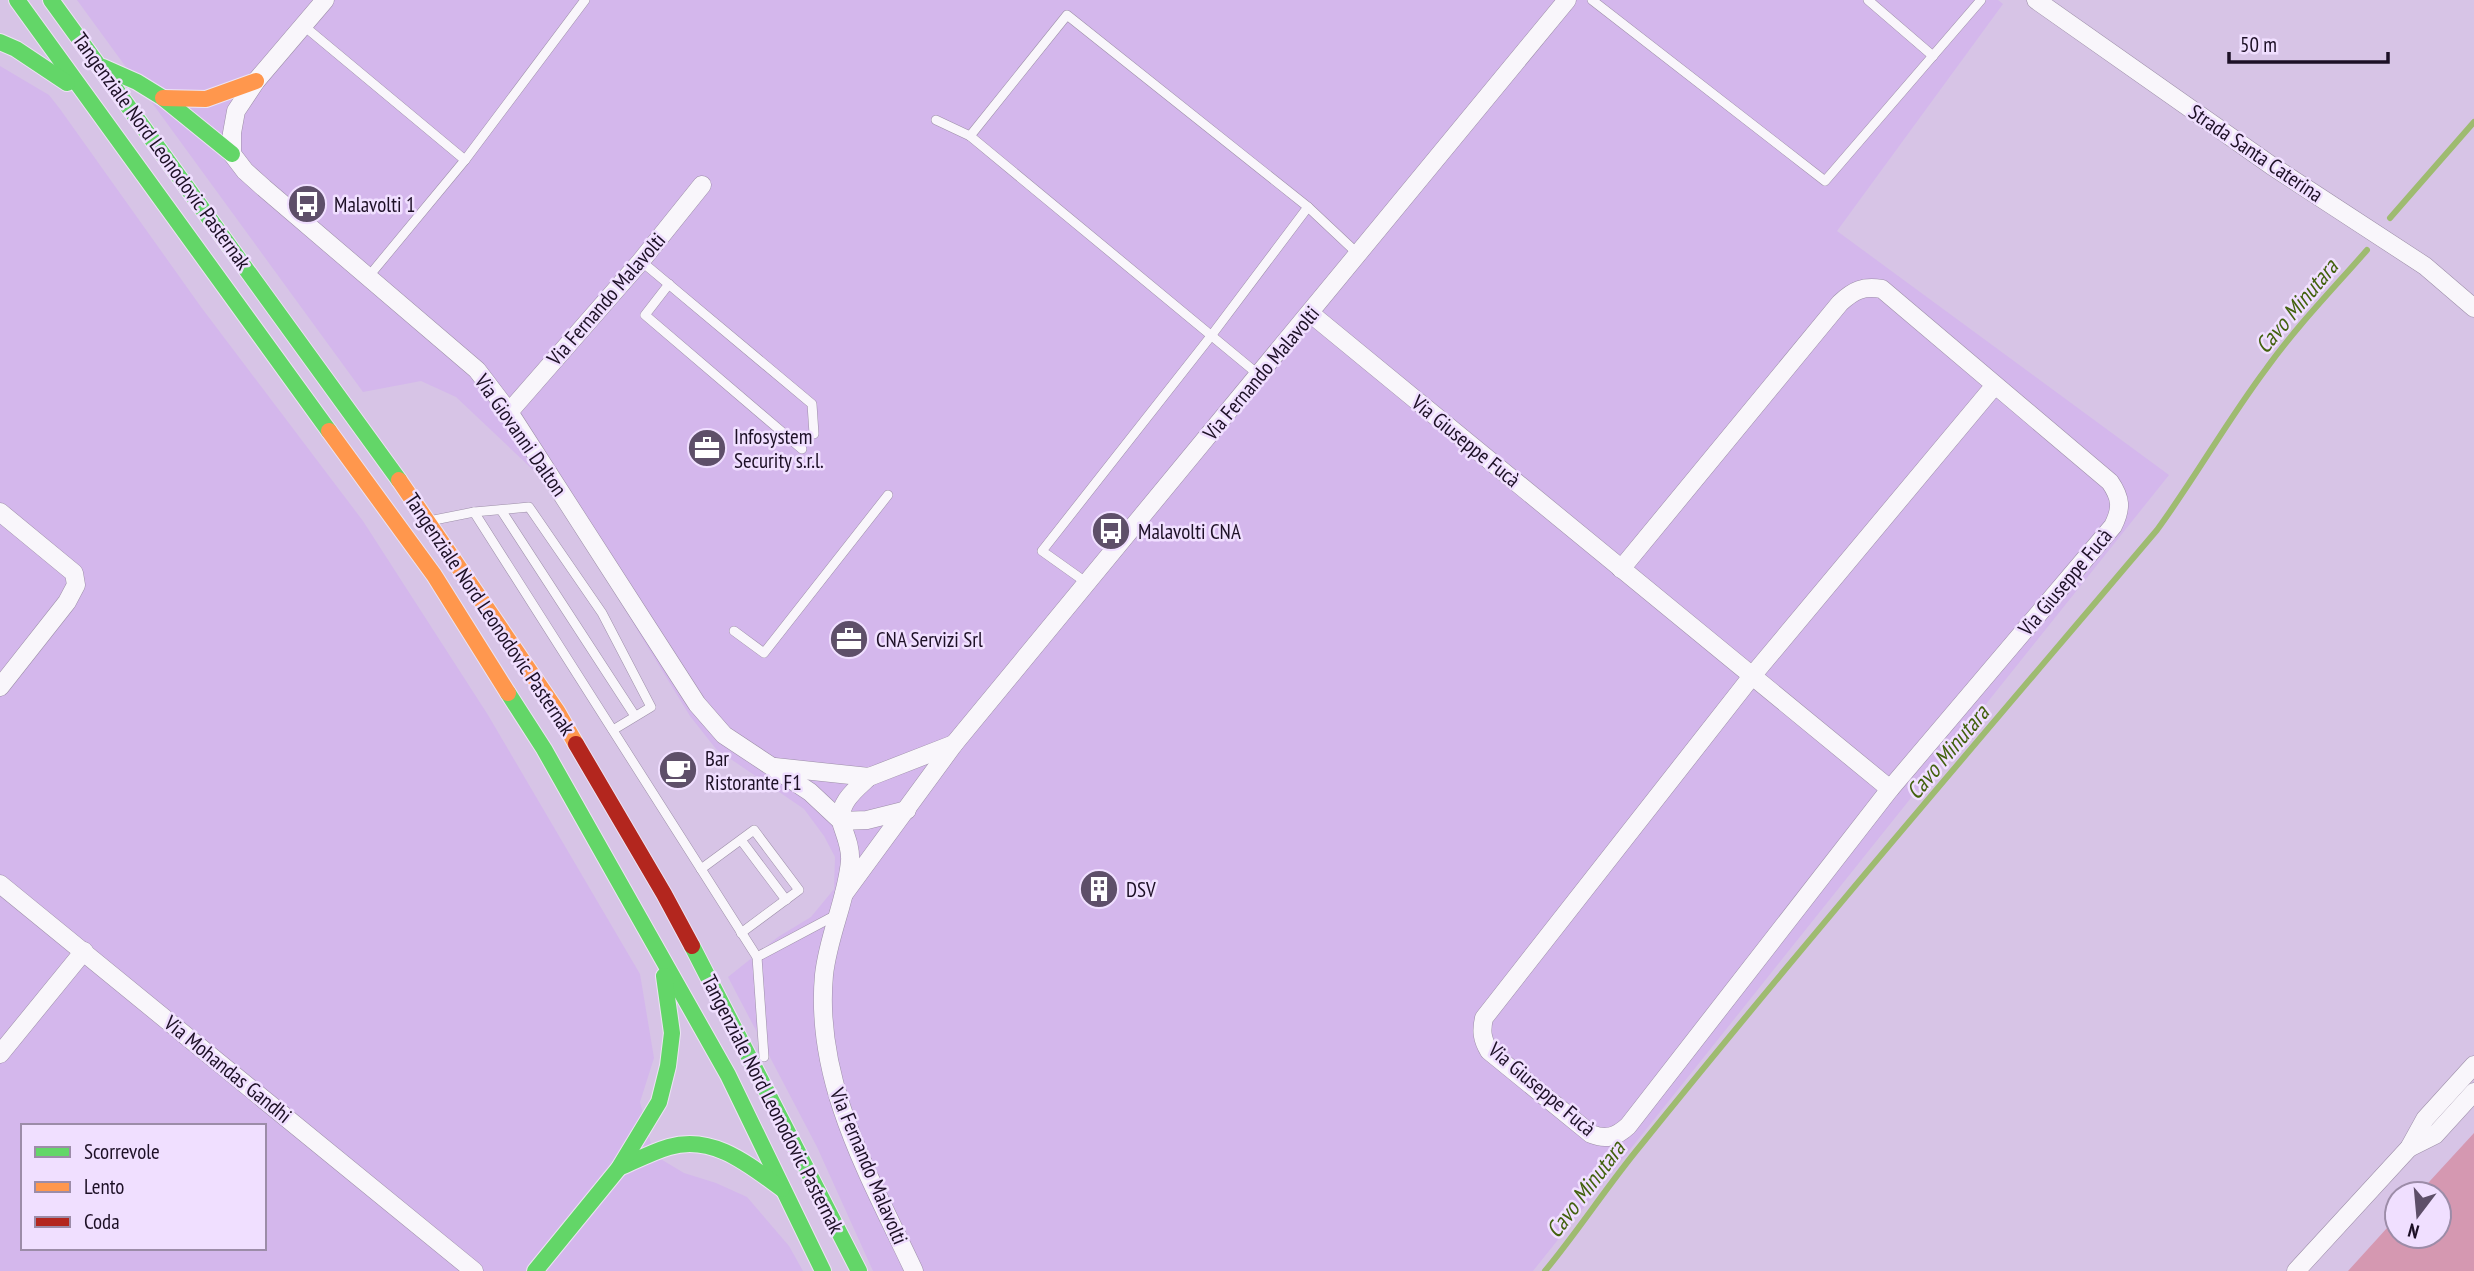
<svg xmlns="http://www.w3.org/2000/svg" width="2474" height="1271" viewBox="0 0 2474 1271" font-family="'PT Sans Narrow',sans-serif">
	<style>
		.built { fill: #d4b7ec; fill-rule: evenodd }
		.green { fill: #d598b1 }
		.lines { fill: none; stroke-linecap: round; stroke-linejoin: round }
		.stream { stroke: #9ebb70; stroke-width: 6 }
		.lane-casing { stroke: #9d8fa8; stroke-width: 10 }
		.street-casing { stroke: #9d8fa8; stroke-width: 19 }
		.fast-casing { stroke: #ede4f4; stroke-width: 18 }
		.slow-casing { stroke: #ede4f4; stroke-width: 18 }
		.jam-casing { stroke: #ede4f4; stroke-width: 18 }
		.lane { stroke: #f9f6fb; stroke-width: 9 }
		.street { stroke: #f9f6fb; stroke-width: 18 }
		.fast { stroke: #63d668; stroke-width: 16 }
		.slow { stroke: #ff974d; stroke-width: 16 }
		.jam { stroke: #b3261e; stroke-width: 16 }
		.labels { text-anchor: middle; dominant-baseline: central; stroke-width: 5; stroke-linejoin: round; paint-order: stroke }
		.street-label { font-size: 21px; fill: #1d1026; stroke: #f0dfff }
		.poi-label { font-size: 21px; fill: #1d1026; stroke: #f0dfff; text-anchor: start }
		.water-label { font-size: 23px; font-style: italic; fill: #42610d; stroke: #f0dfff }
	</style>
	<rect width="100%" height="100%" fill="#d7c4e6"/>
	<g class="built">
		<polygon points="77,0 1998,0 2003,4 1837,231 2169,475 1533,1271 873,1271 817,1147 728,977 778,937 811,917 834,889 835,857 824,836 804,809 716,749 690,716 548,484 456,397 421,381 363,392"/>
		<path d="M0,66L49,95L60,109L201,307L363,521L488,715L640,974L654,1058L640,1102L654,1155L684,1173L716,1183L747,1197L789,1246L803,1271H0ZM23,1126H264V1248H23Z"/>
	</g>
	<polygon class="green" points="2474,1133 2474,1271 2348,1271 2397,1217 2397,1236 2439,1236 2439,1194 2418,1194"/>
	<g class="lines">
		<g class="stream">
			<polyline points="2390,218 2474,122"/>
			<path d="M1545,1271C1579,1230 1607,1186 1641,1145C1809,937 1984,734 2157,530C2195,478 2227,421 2266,369C2296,327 2333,289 2367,250"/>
		</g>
		<g class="lane-casing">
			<g id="lane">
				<polyline points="1592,0 1825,181 1981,0"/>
				<polyline points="1868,0 1933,56"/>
				<polyline points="304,26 465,160"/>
				<polyline points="936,120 970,136 1259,375"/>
				<polyline points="970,136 1067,15 1308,207 1358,254"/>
				<polyline points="641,261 812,404 814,434"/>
				<polyline points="369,276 465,160 585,0"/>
				<polyline points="669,284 645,315 802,449"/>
				<polyline points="501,510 635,716"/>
				<polyline points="474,512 529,507 602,613 651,707 613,730"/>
				<polyline points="434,520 474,512 757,957 764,1057"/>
				<polyline points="1087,583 1042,551 1211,336 1308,207"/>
				<polyline points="734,631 764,653 888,495"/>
				<polyline points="741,840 786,900"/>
				<polyline points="701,869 754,830 799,890 741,933"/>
				<polyline points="757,957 836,915"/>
			</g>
		</g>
		<g class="street-casing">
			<g id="street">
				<polyline points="325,0 256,81 236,111 232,133 232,154 245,171 264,188 477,370 509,412 697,704 724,735 810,792 841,821"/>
				<polyline points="2036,0 2272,166 2425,266 2474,308"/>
				<polyline points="1310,313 1890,789"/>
				<polyline points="509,412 641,261 702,185"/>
				<polyline points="0,512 74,573 76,585 67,602 0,687"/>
				<path d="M1621,569L1840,303C1854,290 1863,286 1882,289L2110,482C2121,498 2122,508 2113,526L1890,789L1628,1126C1616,1137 1606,1140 1591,1134L1489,1051C1482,1039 1481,1031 1484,1018L1752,676L1995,385"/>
				<polyline points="775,767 869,777 954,744"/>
				<path d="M869,777C856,789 836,804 842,825C846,837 851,848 850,861C847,898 828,936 824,975C814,1082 870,1177 914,1271"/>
				<polyline points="841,821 867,820 907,810"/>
				<polyline points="0,884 474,1271"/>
				<polyline points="844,894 954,744 1567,0"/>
				<polyline points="0,1054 84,951"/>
				<polyline points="2409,1148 2435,1135 2474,1092"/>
				<polyline points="2296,1271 2409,1148 2425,1119 2474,1065"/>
			</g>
		</g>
		<g class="fast-casing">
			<g id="fast">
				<polyline points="17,0 329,431"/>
				<polyline points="51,0 399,480"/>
				<polyline points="0,42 16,49 67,83"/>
				<polyline points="103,67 137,82 163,98 232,154"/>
				<polyline points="508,693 544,749 728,1075 823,1271"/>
				<polyline points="692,946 859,1271"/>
				<path d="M619,1168C635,1161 652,1152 669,1147C713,1134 749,1165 782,1189"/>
				<polyline points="535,1271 619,1168 659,1102 668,1066 672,1033 664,976"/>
			</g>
		</g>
		<g class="slow-casing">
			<g id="slow">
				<polyline points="163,98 206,99 256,81"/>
				<polyline points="329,431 434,575 508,693"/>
				<polyline points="399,480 557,711 576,744"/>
			</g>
		</g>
		<g class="jam-casing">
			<polyline id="jam" points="576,744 664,894 692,946"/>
		</g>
		<use href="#lane" class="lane"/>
		<use href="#street" class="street"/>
		<use href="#fast" class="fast"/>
		<use href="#slow" class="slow"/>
		<use href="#jam" class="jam"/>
	</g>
	<defs>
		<g id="bus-disc" transform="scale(2.0125)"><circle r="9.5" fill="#5e4f69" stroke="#f0dfff"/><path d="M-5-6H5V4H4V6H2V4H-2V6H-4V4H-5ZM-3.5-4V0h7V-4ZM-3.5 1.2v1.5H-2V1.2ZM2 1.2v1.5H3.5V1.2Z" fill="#fff"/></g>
		<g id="office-disc" transform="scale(2.0125)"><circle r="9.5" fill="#5e4f69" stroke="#f0dfff"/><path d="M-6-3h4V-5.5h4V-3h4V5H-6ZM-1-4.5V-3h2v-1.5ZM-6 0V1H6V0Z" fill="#fff"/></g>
		<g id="cafe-disc" transform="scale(2.0125)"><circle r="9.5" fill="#5e4f69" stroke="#f0dfff"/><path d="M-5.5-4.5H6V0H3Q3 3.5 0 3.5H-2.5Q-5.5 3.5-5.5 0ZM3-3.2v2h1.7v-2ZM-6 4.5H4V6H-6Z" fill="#fff"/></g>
		<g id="building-disc" transform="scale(2.0125)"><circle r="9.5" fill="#5e4f69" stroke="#f0dfff"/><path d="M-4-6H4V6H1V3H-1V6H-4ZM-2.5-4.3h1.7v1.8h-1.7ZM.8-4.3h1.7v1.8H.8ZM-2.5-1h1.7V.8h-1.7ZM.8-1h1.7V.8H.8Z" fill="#fff"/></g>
	</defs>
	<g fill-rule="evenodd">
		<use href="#bus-disc" x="307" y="204"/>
		<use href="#office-disc" x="707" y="448"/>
		<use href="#bus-disc" x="1111" y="531"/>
		<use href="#office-disc" x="849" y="639"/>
		<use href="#cafe-disc" x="678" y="770"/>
		<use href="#building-disc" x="1099" y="889"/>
	</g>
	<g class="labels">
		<g class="street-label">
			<text transform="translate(162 151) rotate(54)">Tangenziale Nord Leonodovic Pasternak</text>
			<text transform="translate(2256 153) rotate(34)">Strada Santa Caterina</text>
			<text transform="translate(606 299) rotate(-49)">Via Fernando Malavolti</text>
			<text transform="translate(1261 373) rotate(-50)">Via Fernando Malavolti</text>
			<text transform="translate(521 435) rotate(55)">Via Giovanni Dalton</text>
			<text transform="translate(1466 441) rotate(39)">Via Giuseppe Fucà</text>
			<text transform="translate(2065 582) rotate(-50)">Via Giuseppe Fucà</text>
			<text transform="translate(490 614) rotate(56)">Tangenziale Nord Leonodovic Pasternak</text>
			<text transform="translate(228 1069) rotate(39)">Via Mohandas Gandhi</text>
			<text transform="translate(1542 1089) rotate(40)">Via Giuseppe Fucà</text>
			<text transform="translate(773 1104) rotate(63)">Tangenziale Nord Leonodovic Pasternak</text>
			<text transform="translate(869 1166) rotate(67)">Via Fernando Malavolti</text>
		</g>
		<g class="poi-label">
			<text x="334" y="204">Malavolti 1</text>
			<text x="734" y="436">Infosystem<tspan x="734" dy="24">Security s.r.l.</tspan></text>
			<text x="1138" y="531">Malavolti CNA</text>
			<text x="876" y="639">CNA Servizi Srl</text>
			<text x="705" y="758">Bar<tspan x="705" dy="24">Ristorante F1</tspan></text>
			<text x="1126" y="889">DSV</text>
		</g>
		<g class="water-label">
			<text transform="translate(2296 306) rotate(-50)">Cavo Minutara</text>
			<text transform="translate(1947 752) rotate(-50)">Cavo Minutara</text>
			<text transform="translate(1585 1189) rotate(-53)">Cavo Minutara</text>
		</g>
	</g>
	<rect x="21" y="1124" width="245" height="126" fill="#f0dfff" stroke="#9c8ca8" stroke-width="2"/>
	<rect x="35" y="1147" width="35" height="10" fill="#63d668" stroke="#9c8ca8" stroke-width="2"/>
	<text x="84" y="1159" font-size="21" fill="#1d1026">Scorrevole</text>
	<rect x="35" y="1182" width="35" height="10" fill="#ff974d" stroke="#9c8ca8" stroke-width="2"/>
	<text x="84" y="1194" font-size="21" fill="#1d1026">Lento</text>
	<rect x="35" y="1217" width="35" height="10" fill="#b3261e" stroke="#9c8ca8" stroke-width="2"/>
	<text x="84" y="1229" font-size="21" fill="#1d1026">Coda</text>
	<g transform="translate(2418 1215) rotate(196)"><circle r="33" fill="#f0dfff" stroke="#9c8ca8" stroke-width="2"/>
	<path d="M0-5L12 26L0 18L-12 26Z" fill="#5e4f69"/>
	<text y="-10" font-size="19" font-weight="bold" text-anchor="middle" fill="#1d1026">N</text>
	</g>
	<path d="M2229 52v10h159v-10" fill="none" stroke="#1d1026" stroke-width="3.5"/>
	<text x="2240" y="52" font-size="21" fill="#1d1026" stroke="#f0dfff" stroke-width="5" paint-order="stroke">50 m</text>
</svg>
